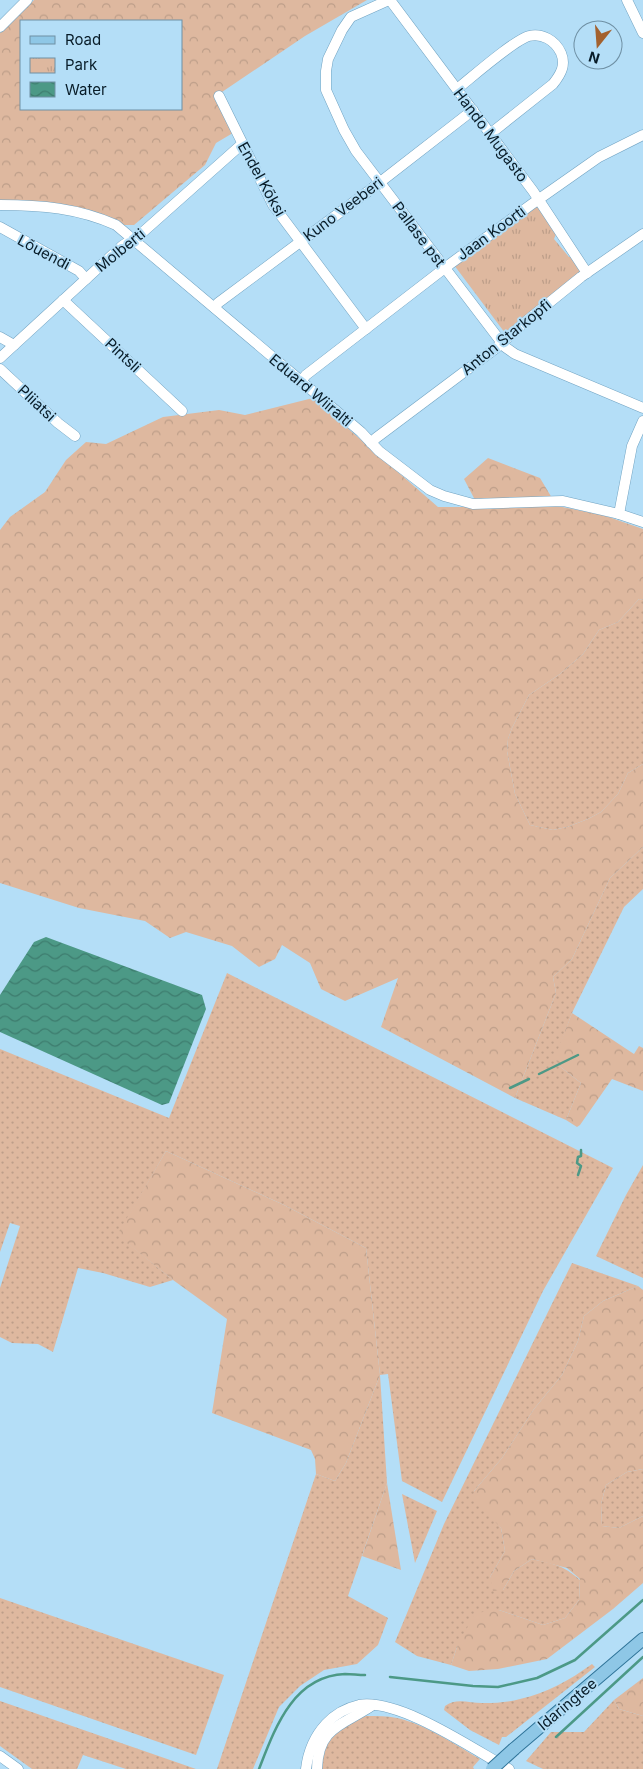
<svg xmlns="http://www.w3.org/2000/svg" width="643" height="1769" viewBox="0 0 643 1769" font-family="Inter,sans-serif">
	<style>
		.grass { fill: url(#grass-dots) }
		.forest { fill: url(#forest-crowns); fill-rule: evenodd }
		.park { fill: url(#park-tufts) }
		.water { fill: url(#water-waves) }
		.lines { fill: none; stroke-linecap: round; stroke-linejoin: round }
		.stream { stroke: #4c9986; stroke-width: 2.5 }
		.minor-casing { stroke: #71a3c2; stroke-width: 11 }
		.major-casing { stroke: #2e7398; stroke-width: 14 }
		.minor { stroke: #fff; stroke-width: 10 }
		.major { stroke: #8ec7e6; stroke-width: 12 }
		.major-bridge-casing { stroke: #2e7398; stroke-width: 14; stroke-linecap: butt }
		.major-bridge { stroke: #8ec7e6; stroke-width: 12 }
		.labels { text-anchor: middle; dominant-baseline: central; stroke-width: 4; stroke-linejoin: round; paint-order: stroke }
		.street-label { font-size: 15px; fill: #081c28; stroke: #b4def7 }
	</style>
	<defs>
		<pattern id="grass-dots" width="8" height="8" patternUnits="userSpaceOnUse" patternTransform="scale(1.25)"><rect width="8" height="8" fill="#deb89f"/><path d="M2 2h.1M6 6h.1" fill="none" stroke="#bd9e89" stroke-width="1.8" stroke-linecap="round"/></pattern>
		<pattern id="forest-crowns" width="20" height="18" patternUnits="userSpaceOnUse" patternTransform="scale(1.25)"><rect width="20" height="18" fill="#deb89f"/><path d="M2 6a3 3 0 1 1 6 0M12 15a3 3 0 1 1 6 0" fill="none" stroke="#bd9e89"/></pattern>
		<pattern id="park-tufts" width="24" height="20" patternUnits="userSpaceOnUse" patternTransform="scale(1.25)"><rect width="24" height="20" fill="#deb89f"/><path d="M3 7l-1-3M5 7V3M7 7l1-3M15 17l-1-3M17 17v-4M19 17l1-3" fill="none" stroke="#bd9e89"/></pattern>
		<pattern id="water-waves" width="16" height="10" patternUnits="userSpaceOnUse" patternTransform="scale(1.25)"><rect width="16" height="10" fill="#4c9986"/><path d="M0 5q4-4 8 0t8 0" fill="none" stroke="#3d7c6e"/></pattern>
	</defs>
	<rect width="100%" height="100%" fill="#b4def7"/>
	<g class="grass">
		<polygon points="639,599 643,600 643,764 628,773 618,794 601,812 588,819 567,827 553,830 530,825 515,794 507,751 508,739 512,728 529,695 560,674 583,654 599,630 618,622"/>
		<polygon points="643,847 643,889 624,907 572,1013 556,1057 558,1065 581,1083 566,1120 515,1098 556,993 553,977 572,959 610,878"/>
		<polygon points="227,973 613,1168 543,1291 442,1502 402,1481 388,1374 380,1375 387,1483 348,1596 388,1618 378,1645 357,1664 324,1670 300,1686 279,1707 253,1769 217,1769 316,1474 335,1481 346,1463 380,1375 366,1248 284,1205 166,1151 118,1235 173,1280 150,1287 103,1273 78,1268 53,1352 38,1344 12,1343 0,1337 0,1288 20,1226 10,1223 0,1252 0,1049 169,1118"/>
		<polygon points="643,1165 643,1278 596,1256 626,1195"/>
		<path d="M572,1263L638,1286L603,1301L584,1316L578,1341L562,1375L534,1409L502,1458L474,1491L501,1528L505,1551L490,1577L503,1590L514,1571L532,1559C554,1564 563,1565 580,1580L579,1600L565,1618L543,1625L499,1610L457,1647L451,1665L417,1656L395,1642L444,1524Z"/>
		<polygon points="643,1469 643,1516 619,1528 602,1526 601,1504 606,1485 627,1472"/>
		<polygon points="402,1494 437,1511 415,1563"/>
		<polygon points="0,1598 224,1675 196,1755 0,1687"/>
		<path d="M592,1664L595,1667L506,1737H502L499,1745L470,1730L444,1710L445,1706C457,1697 471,1704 485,1703C496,1703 509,1702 520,1699C547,1693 570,1680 592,1664Z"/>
		<polygon points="614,1700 619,1709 643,1716 643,1769 543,1769 526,1761 551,1732 584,1732"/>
		<polygon points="0,1701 196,1769 126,1769 83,1755 77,1769 32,1769 0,1746"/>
		<path d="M366,1716C377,1716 387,1716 397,1718C425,1724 456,1745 480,1759L473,1767L474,1769H322C320,1763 322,1759 323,1754C329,1734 348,1723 366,1716Z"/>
	</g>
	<g class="forest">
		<path d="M34,0H367L305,36L222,92L238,130L216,143L205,165L134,225H116L99,218L0,205V33ZM21,21H181V109H21Z"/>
		<polygon points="313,398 438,507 482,507 475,500 464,479 488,458 540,478 555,503 547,504 603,515 643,529 643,600 639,599 618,622 599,630 583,654 560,674 529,695 512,728 508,739 507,751 515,794 530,825 553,830 567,827 588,819 601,812 618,794 628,773 643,764 643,847 610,878 572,959 553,977 556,993 515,1098 381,1027 398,978 345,1001 321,989 310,963 282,945 275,959 259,967 232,946 186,932 170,938 145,921 79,908 0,883 0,530 10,517 45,492 66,460 86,442 106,444 163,417 219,410 245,415"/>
		<polygon points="572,1013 634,1054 639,1046 643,1048 643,1091 612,1079 580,1125 577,1127 566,1120 581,1083 558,1065 555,1057"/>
		<polygon points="166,1151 284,1205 366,1248 380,1375 346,1463 335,1481 316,1474 315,1459 311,1450 212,1413 227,1319 173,1280 117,1235"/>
		<polygon points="638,1286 643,1290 643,1469 627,1472 606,1485 601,1504 602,1526 619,1528 643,1516 643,1583 613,1609 547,1659 498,1669 469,1671 451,1665 457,1647 475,1613 499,1610 543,1625 565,1618 579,1600 580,1579 567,1568 532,1559 514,1571 503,1590 493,1591 490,1577 505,1551 501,1528 476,1501 474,1491 502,1458 534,1409 562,1375 578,1341 584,1316 603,1301"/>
		<polygon points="387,1483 401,1570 362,1556"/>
		<polygon points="643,1678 643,1716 619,1709 614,1700"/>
	</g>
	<polygon class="park" points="536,205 556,234 554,239 569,257 572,257 583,273 505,333 454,265"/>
	<polygon class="water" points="46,937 202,995 206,1009 169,1103 162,1105 0,1032 0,995 34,942"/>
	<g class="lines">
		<g class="stream">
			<polyline points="539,1074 578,1055"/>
			<polyline points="510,1088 529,1079"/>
			<polyline points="578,1175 581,1166 577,1163 578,1157 581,1156 581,1150"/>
			<polyline points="390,1677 473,1686 498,1687 537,1678 575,1660 643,1600"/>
			<polyline points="556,1737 643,1657"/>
			<path d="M259,1769C275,1728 293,1676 345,1674C352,1674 358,1675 365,1675"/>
		</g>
		<g class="minor-casing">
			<g id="minor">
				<polyline points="389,0 351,17 342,30 328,59 326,71 326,90 344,130 356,151 505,347 515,354 643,408"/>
				<polyline points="390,0 533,191 587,273"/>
				<polyline points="627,0 643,33"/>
				<polyline points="0,27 27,0"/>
				<path d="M457,89C471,78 514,40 529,36C542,33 555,40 561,53C566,65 561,74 553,84L490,134"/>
				<polyline points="219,96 273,205 366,329"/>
				<path d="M0,205C41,205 78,208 116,225L301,381L361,432L379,451L430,490L444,496L473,504L563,501L619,514L643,522"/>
				<polyline points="0,227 79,271 86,279"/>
				<polyline points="63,300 182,411"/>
				<polyline points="215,308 218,303 370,190 473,110"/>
				<polyline points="0,337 14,345"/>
				<polyline points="0,358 122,246 143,232 242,144"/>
				<polyline points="0,369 58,423 75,436"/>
				<polyline points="301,381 306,375 450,264 532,204 599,157 643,135"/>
				<polyline points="371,443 376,438 496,348 524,323 581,277 643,234"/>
				<polyline points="619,514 632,446 643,421"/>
				<polyline points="0,1756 18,1769"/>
				<path d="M306,1769C308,1752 314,1737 326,1724C334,1715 346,1708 359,1705C399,1698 473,1749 509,1769"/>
				<path d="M317,1769C318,1726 344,1725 373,1705"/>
			</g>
		</g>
		<g class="major-casing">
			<polyline id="major" points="514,1749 643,1639"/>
		</g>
		<use href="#minor" class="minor"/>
		<use href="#major" class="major"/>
		<g class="major-bridge-casing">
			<polyline id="major-bridge" points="492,1769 514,1749"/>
		</g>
		<use href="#major-bridge" class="major-bridge"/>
	</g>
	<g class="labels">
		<g class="street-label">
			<text transform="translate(491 135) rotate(53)">Hando Mugasto</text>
			<text transform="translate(262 179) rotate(61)">Endel Kõksi</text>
			<text transform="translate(343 209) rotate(-37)">Kuno Veeberi</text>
			<text transform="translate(491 233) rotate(-36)">Jaan Koorti</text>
			<text transform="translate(419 234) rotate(53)">Pallase pst</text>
			<text transform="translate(120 250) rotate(-39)">Molberti</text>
			<text transform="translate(44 252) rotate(28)">Lõuendi</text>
			<text transform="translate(506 337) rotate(-39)">Anton Starkopfi</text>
			<text transform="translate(123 355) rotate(43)">Pintsli</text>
			<text transform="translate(311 390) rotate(40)">Eduard Wiiralti</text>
			<text transform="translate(37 403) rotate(43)">Pliiatsi</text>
			<text transform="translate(567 1704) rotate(-40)">Idaringtee</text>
		</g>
	</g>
	<rect x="20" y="20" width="162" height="90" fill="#b4def7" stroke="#6f90a4"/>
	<rect x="30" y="36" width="25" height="8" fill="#8ec7e6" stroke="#6f90a4"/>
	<text x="65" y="45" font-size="15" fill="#081c28">Road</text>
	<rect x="30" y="58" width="25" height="15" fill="url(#park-tufts)" stroke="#6f90a4"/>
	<text x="65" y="70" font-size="15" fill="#081c28">Park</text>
	<rect x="30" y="82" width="25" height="15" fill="url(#water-waves)" stroke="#6f90a4"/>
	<text x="65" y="95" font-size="15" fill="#081c28">Water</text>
	<g transform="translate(598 45) rotate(197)"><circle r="24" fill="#b4def7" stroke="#6f90a4"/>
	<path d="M0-4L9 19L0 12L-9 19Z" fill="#a3612e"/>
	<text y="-8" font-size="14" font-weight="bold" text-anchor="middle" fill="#081c28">N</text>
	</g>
</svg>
